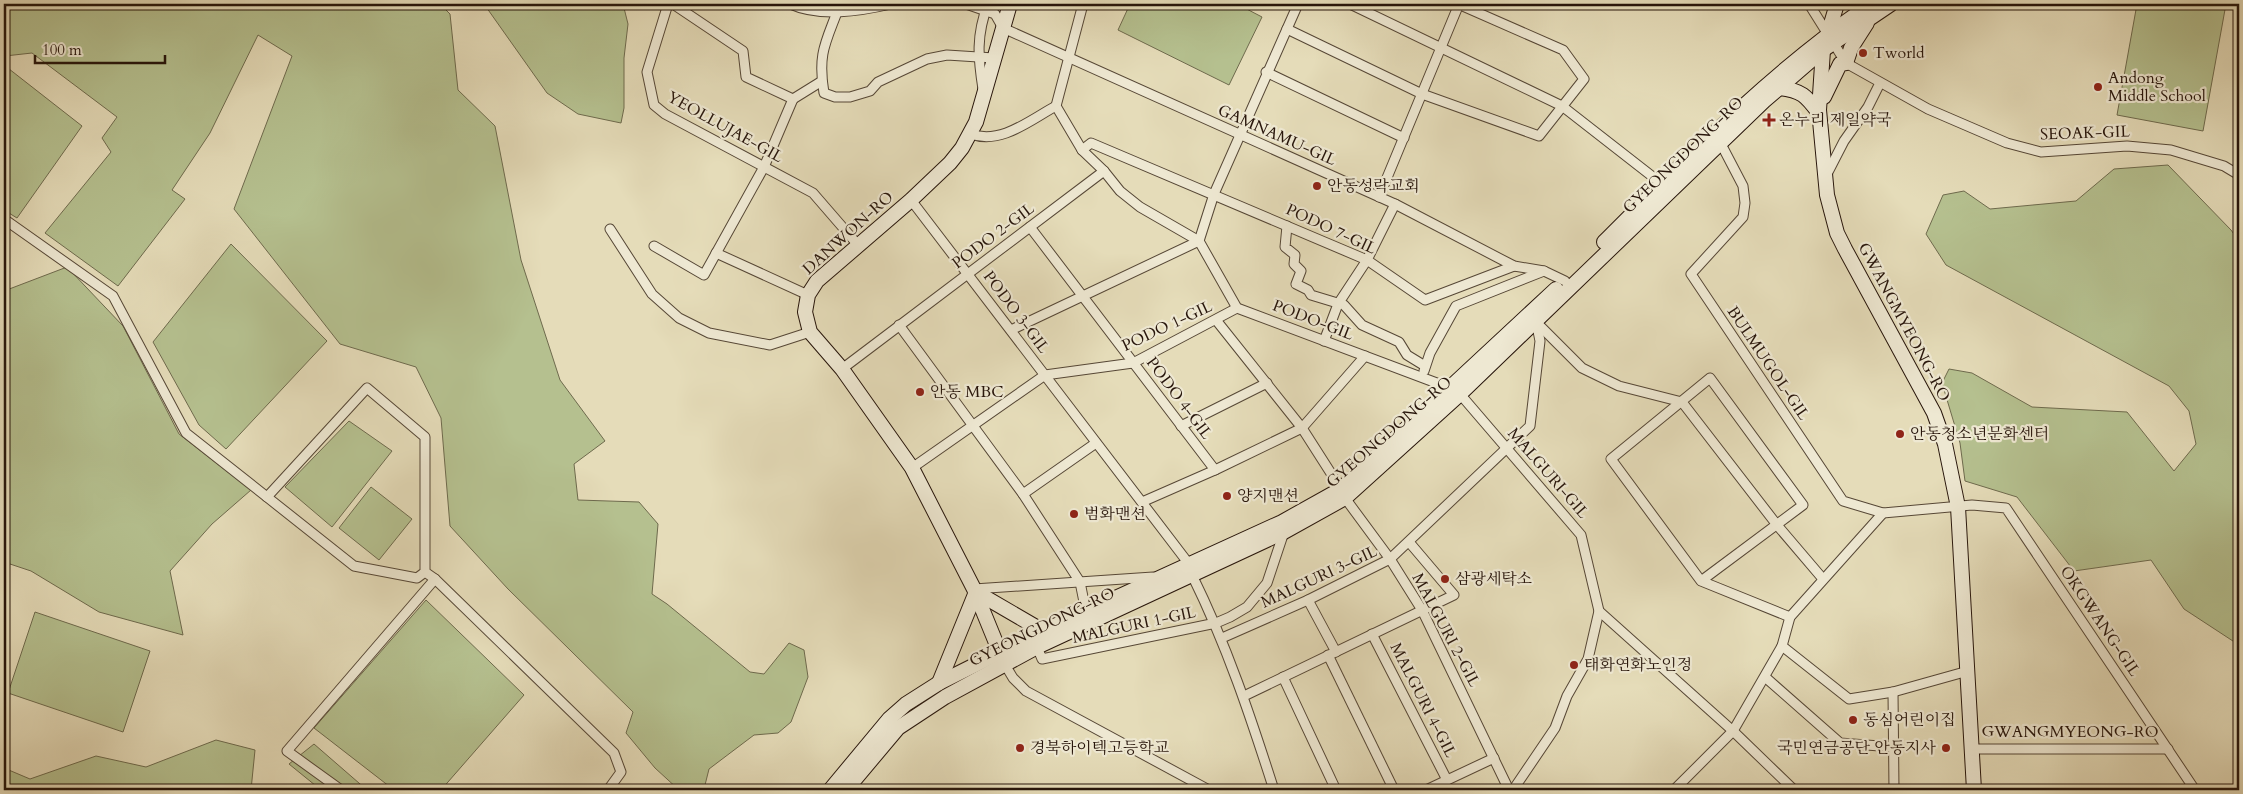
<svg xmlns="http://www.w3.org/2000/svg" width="2243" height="794" viewBox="0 0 2243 794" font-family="Cardo,'Noto Serif KR',serif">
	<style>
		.green { fill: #b5c08f; stroke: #6e6a4d }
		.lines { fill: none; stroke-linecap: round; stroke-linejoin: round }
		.street-casing { stroke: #564736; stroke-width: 11 }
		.secondary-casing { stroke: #27150b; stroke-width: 16 }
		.street { stroke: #eee8d2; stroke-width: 9 }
		.secondary { stroke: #eee8d2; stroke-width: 14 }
		.poi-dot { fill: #8f2418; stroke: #eee8d2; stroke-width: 2 }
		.labels { text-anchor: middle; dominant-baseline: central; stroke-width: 4.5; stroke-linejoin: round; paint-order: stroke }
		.poi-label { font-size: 16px; fill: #27150b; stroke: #eee8d2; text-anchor: start }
		.street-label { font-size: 16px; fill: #27150b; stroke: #eee8d2 }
	</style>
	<rect width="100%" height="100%" fill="#e5dcb9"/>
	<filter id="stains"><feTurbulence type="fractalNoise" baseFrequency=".004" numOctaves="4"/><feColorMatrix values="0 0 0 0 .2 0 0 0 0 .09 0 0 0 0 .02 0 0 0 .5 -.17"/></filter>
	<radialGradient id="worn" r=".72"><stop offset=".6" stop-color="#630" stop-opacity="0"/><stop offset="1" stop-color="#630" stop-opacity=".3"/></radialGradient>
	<g class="green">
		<polygon points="4,4 440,4 450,14 458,90 495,126 521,260 560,380 605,441 574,464 578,500 639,502 658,524 652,594 667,604 750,672 764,674 789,643 804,650 808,677 791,722 778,733 754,735 709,769 705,785 679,790 655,768 626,733 633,712 508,589 450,526 441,418 416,367 340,344 234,209 292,56 258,35 210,133 172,190 185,199 118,286 45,233 111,152 102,138 117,117 32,53 5,56"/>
		<polygon points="484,4 623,4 628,24 624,58 624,108 621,123 578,114 547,93"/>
		<polygon points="1130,4 1237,4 1262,17 1229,85 1118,30"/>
		<polygon points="2137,4 2226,4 2203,131 2117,115"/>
		<polygon points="4,65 82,126 17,218 4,210"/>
		<polygon points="2168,165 2231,230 2239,241 2239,645 2184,609 2151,560 2074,571 2017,497 1965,481 1960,443 1942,383 1949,369 1972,373 2032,407 2127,412 2174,471 2196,444 2189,411 2169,386 1946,265 1926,234 1943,195 1964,191 1990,209 2076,201 2114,169"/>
		<polygon points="231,244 327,341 226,449 199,425 153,342"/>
		<polygon points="67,267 123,326 179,434 251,490 212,524 170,571 183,635 99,612 31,571 4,562 4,291"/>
		<polygon points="349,421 392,451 332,527 285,487"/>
		<polygon points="371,487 412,519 379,560 339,528"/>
		<polygon points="426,600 524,695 441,790 394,790 314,728"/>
		<polygon points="35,612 150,651 123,732 8,693"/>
		<polygon points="216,740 255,750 251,790 4,790 4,768 30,779 96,756 146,767"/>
		<polygon points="314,744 367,790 321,790 289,764"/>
	</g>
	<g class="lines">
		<g class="street-casing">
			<g id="street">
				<polyline points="668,4 647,72 654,105 665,114 813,193 858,245"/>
				<polyline points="673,4 743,51 746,77 793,99"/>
				<path d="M790,4C821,18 860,11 891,4"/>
				<path d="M840,4C827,41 817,51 824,93L835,97H850L870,91L878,82L927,59L947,55L994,58"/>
				<polyline points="966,4 995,14 1003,28 1395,204 1514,266 1544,271 1565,281"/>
				<polyline points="1083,4 1056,106 1082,150 1104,171 1120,191 1140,207 1199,241 1237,308 1450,388"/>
				<polyline points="1350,4 1562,106 1662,184"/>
				<polyline points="1809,4 1846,63 1928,109 2007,143 2041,152 2127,146 2171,150 2224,166 2239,175"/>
				<polyline points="1287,29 1422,94 1539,136 1584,79 1563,50 1458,4"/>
				<polyline points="1266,72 1404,138"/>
				<path d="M983,89C978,58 976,35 988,4"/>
				<polyline points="793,99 822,81"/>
				<path d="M971,134C1001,145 1030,120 1056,106"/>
				<polyline points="1720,142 1743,186 1745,203 1743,217 1691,274 1843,501 1883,513 1972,505 2006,508 2195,790"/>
				<polyline points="1082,150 1091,143 1367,260 1425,300 1514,266"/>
				<polyline points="1826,176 1844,141 1868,107 1880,83"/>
				<polyline points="1379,197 1459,4"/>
				<polyline points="911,200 1189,564"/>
				<polyline points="4,219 113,296 186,433 267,497"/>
				<polyline points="1287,226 1285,247 1295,255 1294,264 1301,271 1296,284 1308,290 1311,295 1344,305 1362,325 1399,342 1407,355 1425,366"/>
				<polyline points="1030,227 1215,470"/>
				<polyline points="610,229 652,294 679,318 709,333 770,345 810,332"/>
				<polyline points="654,246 704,275 764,167 793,99"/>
				<polyline points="716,253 808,295"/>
				<polyline points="1216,320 1302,428 1341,489"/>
				<polyline points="1536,322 1582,368 1619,386 1682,402 1777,525 1823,579"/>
				<polyline points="899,325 1023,494 1080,582 1086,612"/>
				<polyline points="1011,330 1199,241 1214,194 1298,4"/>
				<polyline points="1324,341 1338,304 1367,260 1395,204"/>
				<polyline points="842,369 1104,171"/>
				<polyline points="1424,371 1430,353 1456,306 1544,271"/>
				<polyline points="1460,394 1581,535 1599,611 1733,731 1794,790"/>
				<polyline points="1181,426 1267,383"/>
				<polyline points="912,468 1045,375 1133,363 1237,308"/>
				<polyline points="1023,494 1096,443"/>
				<polyline points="1345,498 1390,559 1422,610 1509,790"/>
				<polyline points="1142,502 1215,470 1302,428 1365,356"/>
				<polyline points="425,572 417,578 354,566 267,497 367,388 425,437 425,572 435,579"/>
				<path d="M1192,575C1227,646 1250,715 1274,790"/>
				<polyline points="1701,581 1803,505 1710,378 1611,459 1701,581 1790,617"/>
				<polyline points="974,589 1153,577"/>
				<polyline points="1308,600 1336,652"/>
				<polyline points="1372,634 1447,780"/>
				<polyline points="1222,638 1308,600 1390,559 1530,426 1540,341 1536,321"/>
				<polyline points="1782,646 1849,699 1893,692 1968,671"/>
				<polyline points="1037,647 1042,659 1216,623 1230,617 1247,607 1267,583 1284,532"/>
				<polyline points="1328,655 1394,790"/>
				<polyline points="1004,663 1013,678 1026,691 1209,790"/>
				<polyline points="1283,677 1336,790"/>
				<polyline points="1765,677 1840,743 1893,747"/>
				<polyline points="1893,692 1894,790"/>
				<polyline points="1244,696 1454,595 1409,542"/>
				<polyline points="1973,749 2168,749"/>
				<polyline points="341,790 287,751 435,579 614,753 621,772 608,790"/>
				<polyline points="1426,790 1494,758"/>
				<polyline points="1513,790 1555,728 1567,696 1588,659 1599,611"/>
				<polyline points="1674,790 1733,731 1782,646 1790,617 1883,513"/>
			</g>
		</g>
		<g class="secondary-casing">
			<g id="secondary">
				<polyline points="1837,4 1823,50 1819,110 1827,195 1837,233 1845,249 1934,413 1945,444 1958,507 1974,790"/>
				<path d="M1780,88C1803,91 1806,96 1819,113"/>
				<polyline points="1824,97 1840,64 1846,63 1851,48 1867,23"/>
				<path d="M1604,242C1689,157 1771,72 1871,4"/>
				<polyline points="1003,660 974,589 912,468 842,369 810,332 805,312 808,295 817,281 911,200 950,163 962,148 976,122 1010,4"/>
				<polyline points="939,683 976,592 1043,631"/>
				<polyline points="830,790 889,719 906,704 939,683 1043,631 1282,522 1341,489 1556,289"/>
				<polyline points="846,790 898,728 945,697 1037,647 1284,532 1345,498 1460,394 1764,101 1823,50 1891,4"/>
			</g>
		</g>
		<use href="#street" class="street"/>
		<use href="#secondary" class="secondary"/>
	</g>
	<g class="poi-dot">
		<circle cx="1863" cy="53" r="5"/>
		<circle cx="2098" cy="87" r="5"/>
		<path d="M1766.5 112.5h5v5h5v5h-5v5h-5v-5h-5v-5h5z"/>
		<circle cx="1317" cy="186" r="5"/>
		<circle cx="920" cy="392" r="5"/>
		<circle cx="1900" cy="434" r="5"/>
		<circle cx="1227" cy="496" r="5"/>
		<circle cx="1074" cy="514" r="5"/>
		<circle cx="1445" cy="579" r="5"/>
		<circle cx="1574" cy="665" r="5"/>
		<circle cx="1853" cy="720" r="5"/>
		<circle cx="1020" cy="748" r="5"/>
		<circle cx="1946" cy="748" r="5"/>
	</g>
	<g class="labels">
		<g class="poi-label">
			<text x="1873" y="53">Tworld</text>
			<text x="2108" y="78">Andong<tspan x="2108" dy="18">Middle School</tspan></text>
			<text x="1779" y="120">온누리 제일약국</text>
			<text x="1327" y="186">안동성락교회</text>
			<text x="930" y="392">안동 MBC</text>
			<text x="1910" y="434">안동청소년문화센터</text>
			<text x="1237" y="496">양지맨션</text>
			<text x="1084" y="514">범화맨션</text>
			<text x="1455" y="579">삼광세탁소</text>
			<text x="1584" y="665">태화연화노인정</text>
			<text x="1863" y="720">동심어린이집</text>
			<text x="1030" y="748">경북하이텍고등학교</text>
			<text x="1936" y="748" text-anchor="end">국민연금공단 안동지사</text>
		</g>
		<g class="street-label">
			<text transform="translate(725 127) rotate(29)">YEOLLUJAE-GIL</text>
			<text transform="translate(2085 133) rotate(-2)">SEOAK-GIL</text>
			<text transform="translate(1277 135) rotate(24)">GAMNAMU-GIL</text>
			<text transform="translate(1683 155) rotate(-44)">GYEONGDONG-RO</text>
			<text transform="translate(1331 229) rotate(25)">PODO 7-GIL</text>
			<text transform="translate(848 233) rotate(-42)">DANWON-RO</text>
			<text transform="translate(993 236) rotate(-37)">PODO 2-GIL</text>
			<text transform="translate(1016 312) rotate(53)">PODO 3-GIL</text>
			<text transform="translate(1313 320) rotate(21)">PODO-GIL</text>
			<text transform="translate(1904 322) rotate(62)">GWANGMYEONG-RO</text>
			<text transform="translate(1167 326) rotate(-25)">PODO 1-GIL</text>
			<text transform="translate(1768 363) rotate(56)">BULMUGOL-GIL</text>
			<text transform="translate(1179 398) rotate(53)">PODO 4-GIL</text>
			<text transform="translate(1389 432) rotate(-41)">GYEONGDONG-RO</text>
			<text transform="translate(1548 473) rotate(49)">MALGURI-GIL</text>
			<text transform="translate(1319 577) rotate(-25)">MALGURI 3-GIL</text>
			<text transform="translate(2100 621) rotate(56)">OKGWANG-GIL</text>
			<text transform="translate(1134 625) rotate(-12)">MALGURI 1-GIL</text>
			<text transform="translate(1042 627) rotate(-26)">GYEONGDONG-RO</text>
			<text transform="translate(1446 630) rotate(62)">MALGURI 2-GIL</text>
			<text transform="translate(1423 700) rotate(63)">MALGURI 4-GIL</text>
			<text x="2070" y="732">GWANGMYEONG-RO</text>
		</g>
	</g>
	<rect width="2243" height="794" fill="none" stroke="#e5dcb9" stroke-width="20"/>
	<rect x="5" y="5" width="2233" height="784" fill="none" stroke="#27150b" stroke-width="2.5"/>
	<rect x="10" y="10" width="2223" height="774" fill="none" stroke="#27150b"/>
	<path d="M35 55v8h130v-8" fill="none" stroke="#27150b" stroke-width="2.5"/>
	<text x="42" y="55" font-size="15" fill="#27150b" stroke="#eee8d2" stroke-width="4" paint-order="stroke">100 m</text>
	<rect width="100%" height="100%" filter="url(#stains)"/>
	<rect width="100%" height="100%" fill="url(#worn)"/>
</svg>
